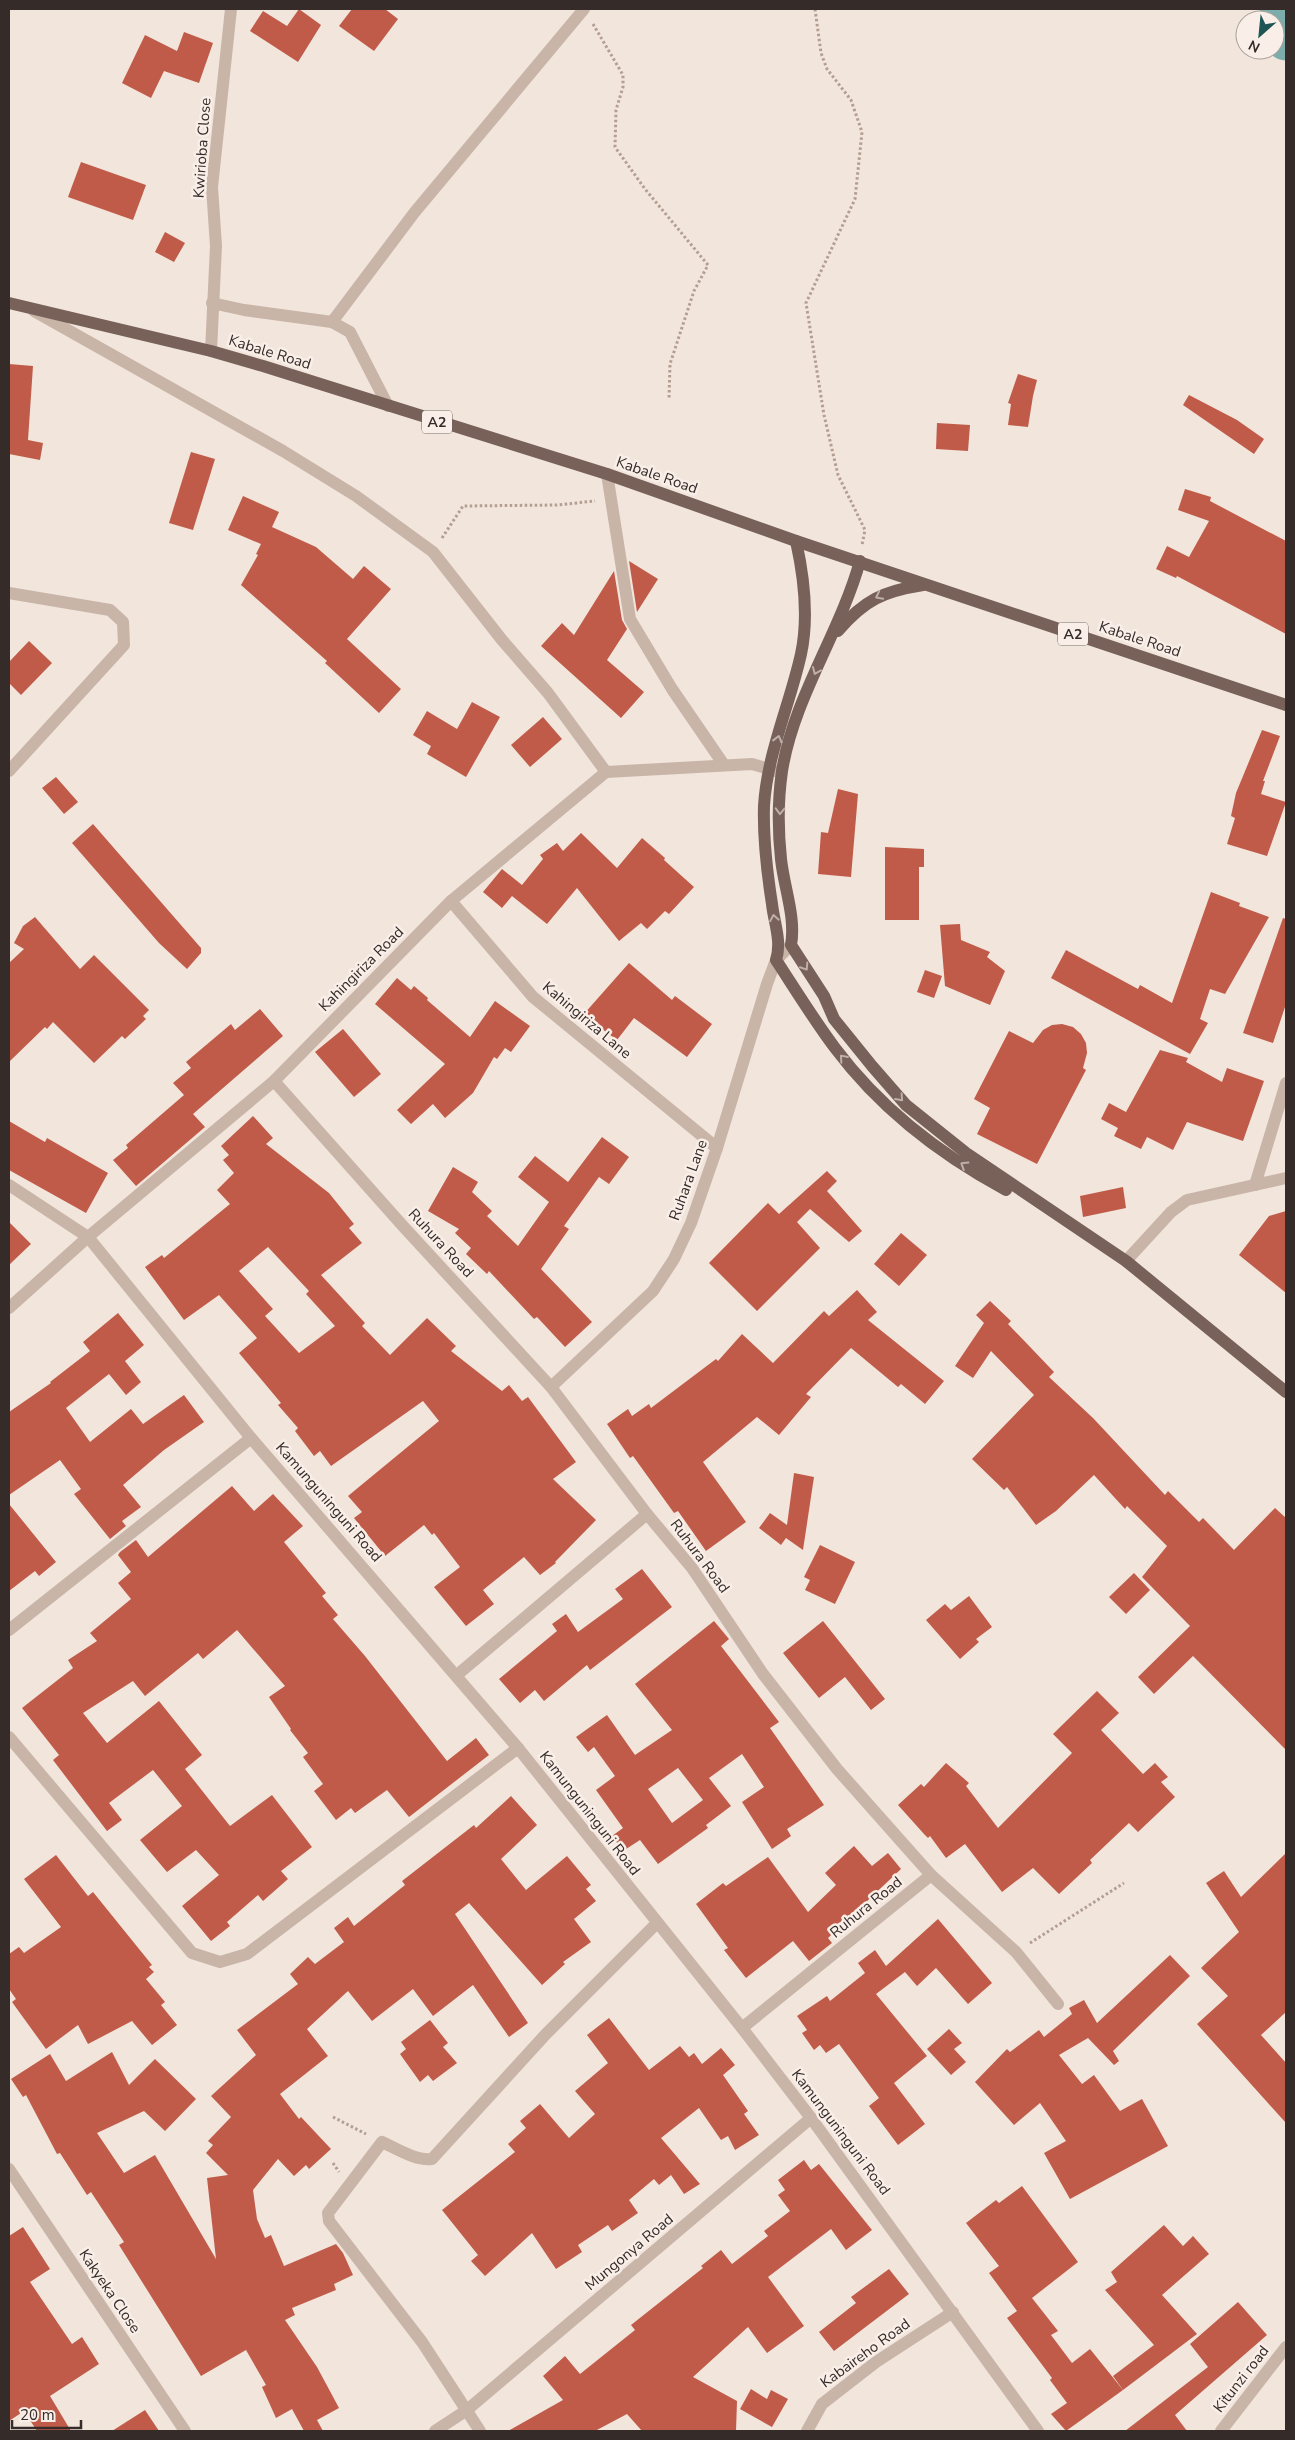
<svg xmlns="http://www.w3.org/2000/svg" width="1295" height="2440" viewBox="0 0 1295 2440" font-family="'Nunito Sans',sans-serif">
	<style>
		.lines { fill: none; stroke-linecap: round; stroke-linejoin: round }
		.river { stroke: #7cadaa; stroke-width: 41 }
		.building { fill: #c15b49; fill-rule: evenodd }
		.path { stroke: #b49e92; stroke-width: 3; stroke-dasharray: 2.5 2.5; stroke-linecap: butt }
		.service { stroke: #c9b4a8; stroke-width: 12 }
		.minor { stroke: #c9b4a8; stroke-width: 12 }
		.tertiary { stroke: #c9b4a8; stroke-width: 12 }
		.primary { stroke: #776159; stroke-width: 12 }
		.oneway { stroke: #beafa8 }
		.labels { text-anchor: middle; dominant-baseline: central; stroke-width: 5; stroke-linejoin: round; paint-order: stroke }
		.shield { fill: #f9efe8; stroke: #706662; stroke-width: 1 }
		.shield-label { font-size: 14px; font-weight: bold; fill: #352b28 }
		.street-label { font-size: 15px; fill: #352b28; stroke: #f9efe8 }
	</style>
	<rect width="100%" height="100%" fill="#f1e5dc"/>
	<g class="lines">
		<polyline class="river" points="1280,9 1286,40"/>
	</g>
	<g class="building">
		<polygon points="299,9 321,25 298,62 250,31 263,11 287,26"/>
		<polygon points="352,9 385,9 398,19 374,51 339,26"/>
		<polygon points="184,32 213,43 199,83 164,71 151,98 122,83 145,35 177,51"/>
		<polygon points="81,162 146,185 133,220 68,197"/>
		<polygon points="165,232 185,243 174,262 155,252"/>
		<polygon points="9,364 33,366 28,440 43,443 40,460 9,454"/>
		<polygon points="1018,374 1037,380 1033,396 1028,427 1008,425 1011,404 1008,403"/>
		<polygon points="1189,395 1237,420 1264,439 1254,454 1183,405"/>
		<polygon points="937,423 970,425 968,451 936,449"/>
		<polygon points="191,452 215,459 193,530 169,523"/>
		<polygon points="1185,489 1211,497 1210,501 1286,541 1286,634 1177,576 1176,578 1156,569 1167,546 1189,557 1209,521 1178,510"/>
		<polygon points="243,496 279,512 272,527 316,547 353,579 364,566 391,589 347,639 401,689 379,713 325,663 327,661 241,585 258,555 256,554 261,544 228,530"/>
		<polygon points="629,561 658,579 637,612"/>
		<polygon points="614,571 622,620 627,629 607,660 644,692 621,718 541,646 562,623 574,635"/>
		<polygon points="29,641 52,663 21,695 9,683 9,662"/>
		<polygon points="472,702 500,717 466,777 427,754 431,746 413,735 427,711 457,729"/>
		<polygon points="543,717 562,739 530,767 511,745"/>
		<polygon points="1262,730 1280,736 1263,781 1265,781 1261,794 1286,802 1267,856 1227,844 1235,818 1231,816 1236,793"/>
		<polygon points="56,777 78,802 64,814 42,788"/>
		<polygon points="838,789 858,794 851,877 818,874 821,832 828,833"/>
		<polygon points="93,824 201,948 201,953 187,969 159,943 72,843"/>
		<polygon points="581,833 617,868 642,838 665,858 664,860 694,887 669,914 665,911 647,929 641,923 619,941 577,888 547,924 512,896 502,908 483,892 502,869 522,885 543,859 540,855 557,843 563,851"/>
		<polygon points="885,847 924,849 924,867 919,867 919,920 885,920"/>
		<polygon points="1211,892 1240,903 1239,906 1269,917 1225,994 1210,989 1200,1019 1208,1023 1190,1054 1051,978 1066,950 1138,989 1140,985 1172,1003"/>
		<polygon points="35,917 80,969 94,955 149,1010 143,1016 146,1019 125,1039 122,1036 94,1063 53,1022 47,1029 45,1027 9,1062 9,963 24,949 14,943 23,926"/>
		<polygon points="1283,918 1286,919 1286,1004 1273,1043 1243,1033"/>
		<polygon points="960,924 961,940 990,952 987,957 1005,971 990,1005 945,986 940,925"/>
		<polygon points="629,963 672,1000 675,996 712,1024 687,1057 634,1018 617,1040 583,1015"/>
		<polygon points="925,970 942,976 934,998 917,992"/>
		<polygon points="397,978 411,990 414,986 428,998 427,1000 470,1037 495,1001 530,1026 511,1052 505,1048 497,1059 494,1057 473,1093 445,1118 433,1104 411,1124 397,1110 445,1064 375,1004"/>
		<polygon points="260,1009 283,1036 193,1114 205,1127 136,1186 113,1160 128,1148 126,1145 184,1095 173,1083 191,1068 186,1062 231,1024 235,1030"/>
		<polygon points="1062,1024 1073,1027 1081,1034 1086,1043 1087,1053 1083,1068 1086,1070 1037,1164 977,1134 990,1108 974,1099 1009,1031 1033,1043 1043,1030 1052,1025"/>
		<polygon points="343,1029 381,1074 354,1097 315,1052"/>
		<polygon points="1160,1050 1188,1058 1186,1062 1222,1082 1227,1068 1264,1081 1243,1141 1187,1122 1173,1150 1147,1137 1141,1149 1114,1136 1118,1128 1101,1119 1109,1103 1126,1112"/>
		<path d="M253,1116L273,1138L266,1144L329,1193L354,1224L349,1228L362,1243L321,1275L365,1323L362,1326L390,1355L427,1318L456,1346L451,1351L502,1391L509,1385L522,1401L528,1397L576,1462L553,1479L596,1520L555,1562L556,1563L540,1575L524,1557L483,1590L494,1604L466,1626L434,1587L460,1567L434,1533L432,1535L424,1525L385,1556L354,1518L362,1512L348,1496L439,1421L423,1401L331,1466L320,1451L314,1456L295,1431L298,1428L278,1405L281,1403L239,1353L257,1338L219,1295L184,1320L145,1267L162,1255L164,1258L230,1204L217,1190L234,1173L223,1160L229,1155L221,1146ZM268,1247L309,1291L306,1294L335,1326L299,1353L265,1316L273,1309L239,1271Z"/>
		<polygon points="9,1121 45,1142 47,1138 108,1173 86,1213 9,1170"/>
		<polygon points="602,1137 629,1157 609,1184 599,1177 564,1226 569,1229 541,1269 592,1322 565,1347 537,1317 534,1319 489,1271 487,1274 466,1254 471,1248 455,1233 459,1229 428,1211 453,1167 478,1182 472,1192 492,1211 487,1216 518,1246 549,1202 518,1177 535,1156 568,1182"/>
		<polygon points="827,1171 837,1181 827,1191 862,1231 849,1242 810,1209 797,1222 820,1248 757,1311 709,1263 768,1203 779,1214"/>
		<polygon points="1123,1187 1126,1208 1083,1217 1080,1196"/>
		<polygon points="1286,1211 1286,1293 1239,1255 1269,1216"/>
		<polygon points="9,1222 31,1244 9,1265"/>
		<polygon points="901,1233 927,1255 899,1286 874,1264"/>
		<polygon points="857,1290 877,1312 868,1320 944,1381 925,1404 901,1384 898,1387 851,1348 806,1394 811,1397 779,1435 757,1417 703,1462 746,1522 706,1551 678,1511 674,1513 633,1456 630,1458 607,1424 628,1409 632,1416 649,1404 651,1408 716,1359 718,1361 742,1334 773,1363 824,1311 829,1316"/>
		<polygon points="990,1301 1011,1321 1008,1324 1054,1372 1049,1377 1093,1418 1165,1495 1168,1491 1199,1522 1203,1518 1234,1550 1275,1508 1286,1518 1286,1750 1193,1656 1154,1694 1138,1677 1190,1626 1142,1577 1167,1546 1127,1506 1125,1509 1094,1475 1056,1511 1036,1525 1007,1487 1004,1490 972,1459 1034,1395 991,1351 973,1378 955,1366 984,1323 976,1315"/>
		<polygon points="118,1313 144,1345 125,1361 141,1382 126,1395 109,1374 66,1408 90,1442 131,1409 143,1424 184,1395 204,1422 164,1450 123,1485 141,1507 122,1521 126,1526 110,1539 74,1494 81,1489 60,1460 9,1495 9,1412 51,1383 50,1382 90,1351 83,1342"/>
		<polygon points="794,1473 814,1477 803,1550 786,1538 781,1545 759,1528 770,1513 787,1525"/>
		<polygon points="232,1486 254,1511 273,1494 303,1526 284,1542 326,1593 322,1596 338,1615 333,1619 365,1656 447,1761 476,1738 489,1755 409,1817 387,1790 355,1813 351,1808 336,1820 314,1791 323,1784 303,1757 308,1753 290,1730 291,1729 269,1697 285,1686 237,1630 203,1659 198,1653 145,1696 133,1681 83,1713 107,1743 159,1701 202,1755 185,1769 230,1826 272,1795 312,1847 281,1871 288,1879 263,1901 258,1895 227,1922 230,1926 211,1941 182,1906 219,1875 196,1850 167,1872 140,1840 182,1806 153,1770 109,1803 122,1820 107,1831 53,1760 59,1755 22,1708 73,1668 68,1660 97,1641 90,1633 131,1599 118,1583 131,1572 118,1555 120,1552 136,1540 148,1557"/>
		<polygon points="9,1504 56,1562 39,1576 35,1571 9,1591"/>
		<polygon points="820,1545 855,1562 835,1604 805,1590 810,1580 804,1577"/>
		<polygon points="642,1569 672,1607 590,1670 587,1665 544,1701 535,1690 520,1703 499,1679 557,1631 552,1624 566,1614 578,1632 623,1599 615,1589"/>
		<polygon points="1134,1573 1150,1590 1126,1614 1109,1597"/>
		<polygon points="969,1596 992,1627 976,1639 979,1642 960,1659 926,1620 945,1604 951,1610"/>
		<path d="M714,1621L729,1639L721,1646L779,1722L770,1728L824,1805L787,1829L791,1836L772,1849L742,1802L764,1787L742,1754L709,1778L731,1806L706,1825L708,1828L658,1864L640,1840L623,1851L612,1836L623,1828L596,1790L615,1776L594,1747L588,1752L576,1737L607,1715L635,1755L672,1730L635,1684ZM678,1768L703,1800L672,1823L648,1789Z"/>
		<polygon points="823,1621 885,1699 871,1710 845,1677 819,1698 783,1653"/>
		<polygon points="1097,1691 1119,1713 1101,1730 1143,1774 1155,1763 1168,1777 1161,1782 1175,1797 1138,1832 1129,1823 1090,1860 1092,1863 1059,1894 1033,1868 1002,1892 965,1844 946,1858 930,1836 928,1838 924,1834 898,1805 921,1784 924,1787 946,1763 969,1783 966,1786 998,1828 1072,1753 1053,1734"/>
		<polygon points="511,1796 537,1825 501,1859 526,1890 567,1856 591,1885 586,1889 596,1901 574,1919 591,1942 563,1962 565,1964 542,1985 469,1903 455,1914 528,2023 509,2037 473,1985 433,2016 413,1989 372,2021 348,1991 307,2029 328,2056 280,2094 299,2119 301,2117 331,2149 309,2169 306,2165 294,2176 278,2159 253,2190 257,2219 265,2238 271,2235 284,2266 336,2244 343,2253 353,2275 334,2284 336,2290 292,2308 295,2315 285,2320 317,2367 339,2408 317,2420 323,2431 304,2431 292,2409 276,2418 262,2387 266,2385 246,2350 201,2376 119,2245 124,2242 91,2192 87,2195 60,2153 57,2154 26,2095 23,2097 11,2079 50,2054 66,2081 112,2052 129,2085 155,2059 196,2099 165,2131 144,2111 97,2133 124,2173 155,2155 216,2259 207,2178 228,2175 206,2153 213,2145 208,2141 231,2117 211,2096 256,2055 237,2030 298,1984 290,1974 308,1957 315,1964 344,1942 334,1928 348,1917 354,1926 405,1885 402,1881 474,1825 476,1828"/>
		<polygon points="854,1846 872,1866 888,1853 901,1869 828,1938 832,1943 809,1961 793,1941 746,1978 724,1950 728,1948 696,1904 723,1883 726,1886 768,1857 808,1912 836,1885 825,1873"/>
		<polygon points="1286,1853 1286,2012 1261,2035 1286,2063 1286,2123 1197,2024 1228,1996 1201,1968 1239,1932 1206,1883 1224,1871 1241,1897"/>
		<polygon points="56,1855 88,1896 93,1892 152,1965 149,1967 154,1972 146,1979 165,2002 161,2005 177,2025 152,2045 132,2021 88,2044 78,2025 46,2049 12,2002 16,1999 9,1989 9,1954 19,1947 24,1953 61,1927 24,1879"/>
		<polygon points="938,1919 992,1983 968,2004 936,1968 917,1986 905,1972 876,1994 927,2056 894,2083 925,2124 898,2145 869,2106 879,2098 839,2044 826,2053 820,2045 814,2050 802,2033 807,2030 797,2016 827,1996 830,2001 865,1973 858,1963 875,1950 886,1966"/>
		<polygon points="1170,1955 1190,1976 1113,2051 1119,2061 1114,2065 1088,2038 1059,2055 1082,2084 1094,2075 1120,2111 1142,2099 1168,2146 1070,2199 1044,2153 1066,2141 1040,2103 1014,2125 975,2082 1007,2049 1010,2052 1039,2030 1044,2037 1072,2014 1069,2008 1084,2000 1097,2023"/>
		<polygon points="609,2018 649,2070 680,2046 689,2057 694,2053 702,2064 721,2048 735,2065 723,2075 748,2111 744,2114 759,2135 735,2150 728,2136 721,2140 699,2108 661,2138 700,2184 684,2194 671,2175 659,2185 654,2179 629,2200 638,2213 612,2231 608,2225 578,2245 582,2252 556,2269 532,2233 485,2276 471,2261 478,2255 442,2210 515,2152 508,2144 526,2128 520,2121 540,2104 569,2138 595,2114 575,2091 608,2063 587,2035"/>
		<polygon points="430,2020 448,2043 443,2047 457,2063 433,2081 428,2075 420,2082 400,2054 406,2049 401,2042"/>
		<polygon points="949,2029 962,2043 954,2049 966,2062 951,2075 927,2049"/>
		<polygon points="804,2160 811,2170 819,2164 872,2230 846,2250 831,2229 768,2277 804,2326 767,2353 748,2327 693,2377 737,2401 736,2431 642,2431 627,2414 595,2431 508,2431 563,2400 543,2376 565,2356 580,2374 635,2330 631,2325 703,2268 701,2266 721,2250 732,2264 768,2236 764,2231 790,2211 778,2195 785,2190 778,2180"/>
		<polygon points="1022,2186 1078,2262 1032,2298 1058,2331 1051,2335 1072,2363 1090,2349 1123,2390 1066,2431 1051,2414 1067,2403 1050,2380 1052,2378 1007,2318 1017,2311 989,2273 999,2266 966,2223 996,2200 999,2203"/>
		<polygon points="1164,2225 1183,2246 1193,2236 1209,2254 1162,2295 1197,2334 1123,2390 1113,2376 1154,2345 1105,2290 1117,2282 1111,2272"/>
		<polygon points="23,2227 50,2269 30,2282 72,2344 82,2337 99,2364 50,2396 71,2431 37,2431 24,2411 9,2421 9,2236"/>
		<polygon points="889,2269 909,2294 834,2351 819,2332 856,2303 851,2297"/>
		<polygon points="1238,2302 1267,2335 1175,2415 1187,2431 1125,2431 1208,2367 1190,2344"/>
		<polygon points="751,2389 767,2399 771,2390 788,2399 772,2427 740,2409"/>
		<polygon points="145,2410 159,2431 112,2431"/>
	</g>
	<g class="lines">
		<g class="path">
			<polyline points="815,9 821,53 827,69 851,100 862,132 855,199 806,303 824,415 838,475 865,530 862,545"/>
			<polyline points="593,24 623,75 623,87 616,110 615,147 645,189 708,265 694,291 670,364 669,399"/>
			<polyline points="442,538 463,506 557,505 595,501"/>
			<polyline points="1030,1943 1124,1883"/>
			<polyline points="333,2117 366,2134"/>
			<polyline points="333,2163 339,2172"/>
		</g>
		<polyline class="service" points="607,474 630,619 672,689 724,765"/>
		<g class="minor">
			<polyline points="212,303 244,310 332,322"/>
			<polyline points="34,311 283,451 356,496 433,552 502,640 548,693 606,772"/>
			<polyline points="211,351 216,246 212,187 231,9"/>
			<polyline points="388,406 350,332 332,322 414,213 584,9"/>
			<polyline points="9,593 110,610 123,622 124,645 9,771"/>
			<polyline points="451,901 533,997 717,1148"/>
			<polyline points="274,1081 402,1225 551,1387 647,1514 692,1568 763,1674 837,1769 931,1875 742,2028"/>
			<polyline points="9,1185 88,1237 251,1438 518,1748 742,2028 811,2118 1038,2431"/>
			<polyline points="1255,1185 1286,1083"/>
			<polyline points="1126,1261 1171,1212 1187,1200 1286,1178"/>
			<polyline points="9,1308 88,1237 274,1081 451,901 606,772 752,764 779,772"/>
			<polyline points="551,1387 653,1291 674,1259 691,1223 717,1148 767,984 776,960 791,945"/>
			<polyline points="9,1630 251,1438"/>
			<polyline points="457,1675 647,1514"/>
			<polyline points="9,1737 192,1953 220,1962 247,1954 518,1748"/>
			<polyline points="931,1875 1016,1952 1058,2004"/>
			<polyline points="9,2169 185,2431"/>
			<polyline points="435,2431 467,2410 811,2118"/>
			<path d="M480,2431L422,2342L329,2221L328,2213L382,2142C397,2149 416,2161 432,2159L546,2034L657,1923"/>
			<polyline points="807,2431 822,2404 876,2362 953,2312"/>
		</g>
		<polyline class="tertiary" points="1221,2431 1286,2347"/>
		<g class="primary">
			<polyline points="9,303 211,351 263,366 607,474 796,541 1286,705"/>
			<path d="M796,541C804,577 809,617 801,654C790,704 767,754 764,806C763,838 767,872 772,904C774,923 782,941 776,960C795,989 814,1020 835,1048C880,1108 941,1155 1006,1190"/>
			<path d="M860,561C840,633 794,697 782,771C778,799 778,831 781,859C784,888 796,917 791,945L824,996L834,1019L872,1066L906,1105L966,1153L1126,1261L1286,1392"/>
			<path d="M838,631C864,600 884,591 923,585"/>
		</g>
	</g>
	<defs><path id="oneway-chevron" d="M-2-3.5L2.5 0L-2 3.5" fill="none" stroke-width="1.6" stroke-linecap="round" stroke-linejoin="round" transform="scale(1.25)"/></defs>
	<g class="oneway">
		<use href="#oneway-chevron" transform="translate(879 596) rotate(153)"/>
		<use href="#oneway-chevron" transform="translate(816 671) rotate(113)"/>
		<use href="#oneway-chevron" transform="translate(778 739) rotate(-76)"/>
		<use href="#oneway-chevron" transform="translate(780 811) rotate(92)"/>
		<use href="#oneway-chevron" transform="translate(774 918) rotate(-100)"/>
		<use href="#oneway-chevron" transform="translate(805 967) rotate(57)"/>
		<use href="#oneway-chevron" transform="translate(843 1058) rotate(-131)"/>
		<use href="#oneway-chevron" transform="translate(900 1098) rotate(48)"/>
		<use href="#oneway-chevron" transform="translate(964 1165) rotate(-148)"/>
	</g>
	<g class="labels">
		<g class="shield">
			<rect x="422" y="410.5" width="30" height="23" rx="4"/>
			<rect x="1058" y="622.5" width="30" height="23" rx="4"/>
		</g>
		<g class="shield-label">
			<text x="437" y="422">A2</text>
			<text x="1073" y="634">A2</text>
		</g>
		<g class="street-label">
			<text transform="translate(202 148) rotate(-86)">Kwirioba Close</text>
			<text transform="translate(270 352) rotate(17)">Kabale Road</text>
			<text transform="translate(657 475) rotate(19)">Kabale Road</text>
			<text transform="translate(1140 639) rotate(18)">Kabale Road</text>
			<text transform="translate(361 969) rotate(-45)">Kahingiriza Road</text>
			<text transform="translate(587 1020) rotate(40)">Kahingiriza Lane</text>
			<text transform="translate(688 1180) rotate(-70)">Ruhara Lane</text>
			<text transform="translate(441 1243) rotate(47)">Ruhura Road</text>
			<text transform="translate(329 1502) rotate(49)">Kamunguninguni Road</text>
			<text transform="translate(700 1556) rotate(53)">Ruhura Road</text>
			<text transform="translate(590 1813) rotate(52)">Kamunguninguni Road</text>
			<text transform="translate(866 1907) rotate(-39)">Ruhura Road</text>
			<text transform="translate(841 2132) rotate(53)">Kamunguninguni Road</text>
			<text transform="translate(629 2252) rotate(-40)">Mungonya Road</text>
			<text transform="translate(110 2291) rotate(56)">Kakyeka Close</text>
			<text transform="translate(865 2353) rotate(-36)">Kabaireho Road</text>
			<text transform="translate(1241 2379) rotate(-52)">Kitunzi road</text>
		</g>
	</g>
	<rect width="1295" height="2440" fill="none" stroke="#352b28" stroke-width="20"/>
	<g transform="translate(1260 35) rotate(207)"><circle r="24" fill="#f9efe8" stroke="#aba19b"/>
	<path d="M0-4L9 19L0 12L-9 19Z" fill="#1f5554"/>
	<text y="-8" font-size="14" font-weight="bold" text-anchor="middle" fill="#352b28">N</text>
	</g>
	<path d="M12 2420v8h69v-8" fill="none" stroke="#352b28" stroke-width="2.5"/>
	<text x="20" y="2420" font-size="15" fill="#352b28" stroke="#f9efe8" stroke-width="4" paint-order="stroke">20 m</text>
</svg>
